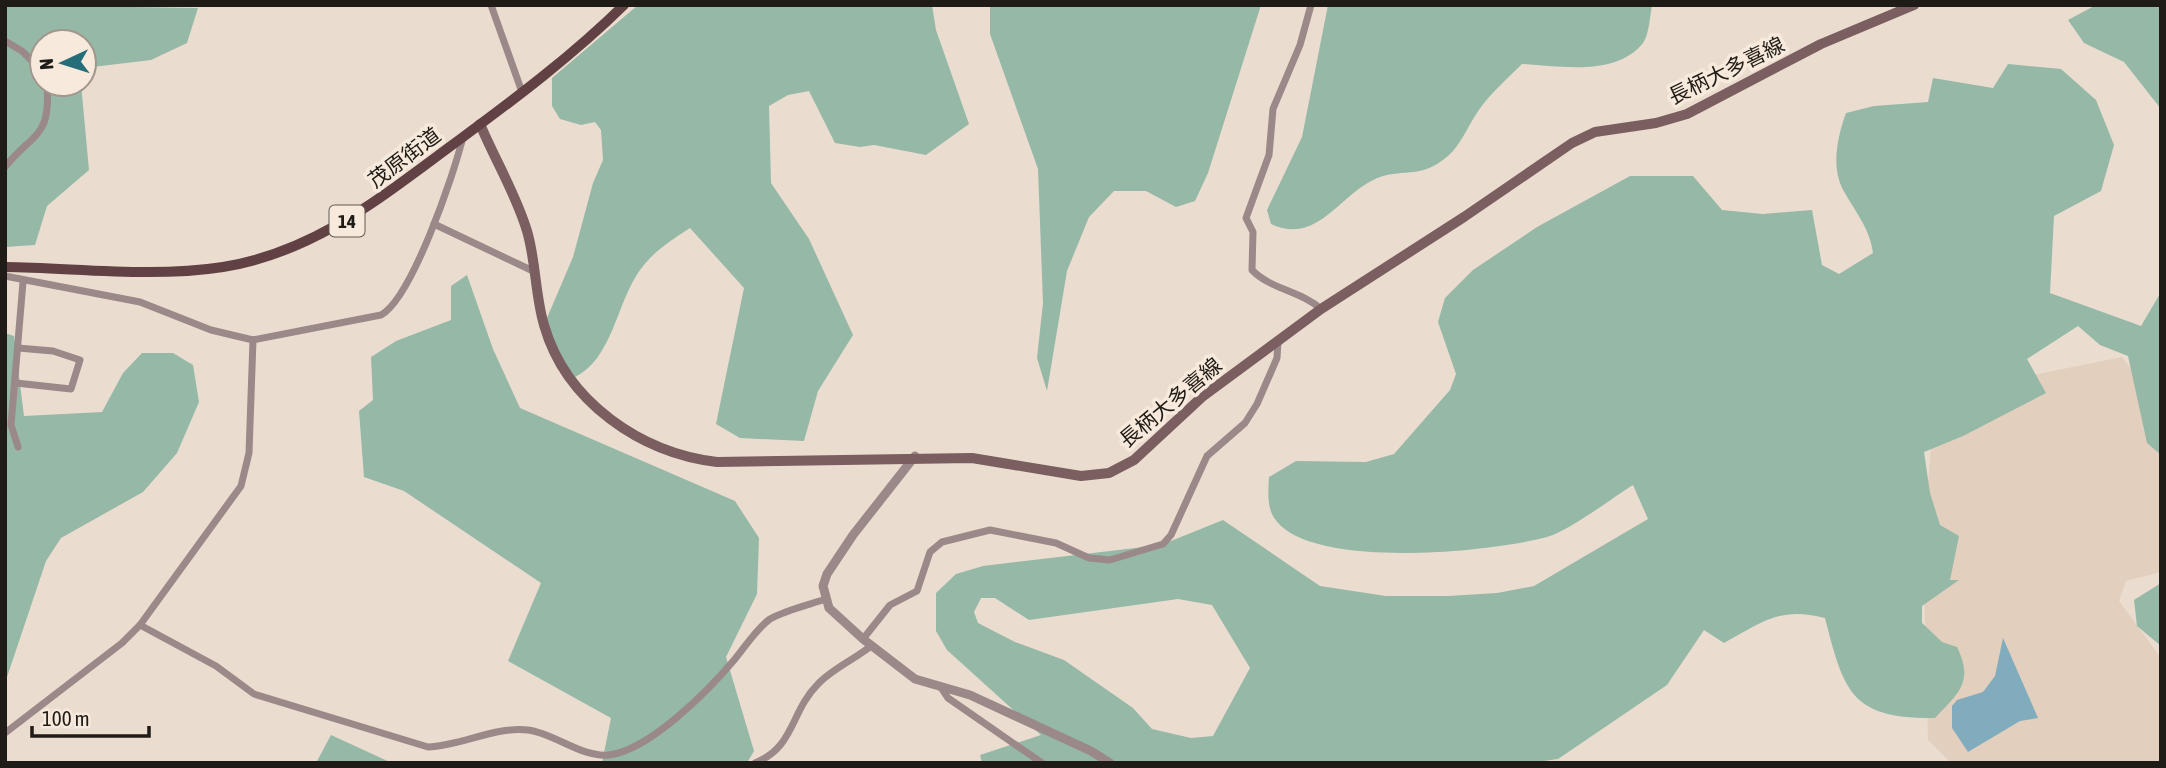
<svg xmlns="http://www.w3.org/2000/svg" width="2166" height="768" viewBox="0 0 2166 768" font-family="'Asap Condensed','Noto Sans JP',sans-serif">
	<style>
		.built { fill: #e2cfbd }
		.green { fill: #96b8a7; fill-rule: evenodd }
		.water { fill: #81acbd }
		.lines { fill: none; stroke-linecap: round; stroke-linejoin: round }
		.minor { stroke: #9b8889; stroke-width: 7 }
		.tertiary { stroke: #9b8889; stroke-width: 9 }
		.secondary { stroke: #7a5e60; stroke-width: 10 }
		.primary { stroke: #614144; stroke-width: 10 }
		.labels { text-anchor: middle; dominant-baseline: central; stroke-width: 7; stroke-linejoin: round; paint-order: stroke }
		.shield { fill: #f7eadc; stroke: #605951; stroke-width: 2 }
		.shield-label { font-size: 19px; font-weight: bold; fill: #1f1b16 }
		.street-label { font-size: 21px; fill: #1f1b16; stroke: #f7eadc }
	</style>
	<rect width="100%" height="100%" fill="#eaddcf"/>
	<polygon class="built" points="2122,357 2156,402 2161,416 2161,572 2126,581 2119,601 2161,658 2161,763 1951,763 1928,740 1923,556 1932,430 2028,376"/>
	<g class="green">
		<polygon points="5,5 198,8 187,43 151,60 84,68 84,42 42,42 42,84 81,84 89,170 47,206 35,245 5,247"/>
		<path d="M638,5H932L936,30L969,124L926,155L874,145L860,147L835,143L809,91L788,95L769,106L771,183L809,239L853,335L818,391L804,441L740,438L716,424L744,288L690,228C670,241 654,251 640,270C616,303 613,360 573,378L544,325L573,257L593,183L603,160L601,130L595,122L581,125L560,119L552,106V78Z"/>
		<polygon points="990,5 1261,5 1208,173 1195,201 1176,207 1146,191 1114,191 1089,217 1067,271 1047,391 1037,358 1043,303 1038,169 990,34"/>
		<path d="M1328,5H1652C1650,16 1649,35 1643,43C1616,77 1560,66 1522,64C1505,81 1487,96 1475,116C1466,130 1461,144 1448,156C1421,178 1411,169 1383,176C1342,188 1320,247 1271,224L1267,210L1302,137Z"/>
		<polygon points="2096,5 2161,5 2161,109 2124,62 2084,43 2068,20"/>
		<path d="M2008,64L2061,69L2096,100L2114,145L2101,191L2054,216L2050,293L2141,326L2161,292V455L2147,443L2128,356L2100,345L2078,326L2027,359L2046,393L1963,436L1924,452L1930,493L1940,525L1959,536L1950,580H1959L1922,606V623L1942,642L1957,647C1974,682 1959,693 1935,718C1851,719 1844,692 1825,618C1780,606 1763,622 1724,643L1704,630L1667,685L1558,759L1530,763H982L980,755L1041,735L947,650L936,631V593L956,574L983,566L1161,545L1223,520L1320,586L1386,596H1448L1497,593L1534,586L1648,519L1633,485C1612,498 1569,531 1547,537C1490,552 1327,568 1281,526C1266,512 1268,496 1269,477L1296,461L1366,462L1394,454L1450,390L1456,374L1438,322L1445,298L1473,270L1537,227L1630,176H1693L1722,210L1763,214L1812,210L1822,265L1839,274L1873,253C1870,228 1854,210 1842,188C1831,165 1838,135 1846,113L1874,106L1928,102L1933,78L1993,88ZM981,598H995L1029,620L1178,599L1212,605L1250,668L1213,736L1191,738L1152,729L1133,708L1064,660L1015,642L978,623L974,612Z"/>
		<polygon points="467,275 493,349 520,408 735,501 759,538 757,594 726,657 754,751 747,763 602,763 611,718 508,661 541,583 404,491 364,477 359,411 373,400 371,357 396,341 451,320 451,286"/>
		<polygon points="5,333 14,336 24,416 102,412 123,373 142,353 173,353 193,365 199,402 177,453 143,492 61,538 46,561 5,683"/>
		<polygon points="2161,583 2161,646 2137,626 2134,600"/>
		<polygon points="331,735 392,763 316,763"/>
	</g>
	<polygon class="water" points="2003,638 2038,718 2020,721 1968,752 1952,728 1952,706 1957,700 1983,692 1995,676"/>
	<g class="lines">
		<g class="minor">
			<polyline points="491,5 522,92"/>
			<path d="M1311,5L1300,45L1273,109L1269,155L1246,218L1253,232L1252,270C1270,289 1301,291 1321,309"/>
			<polyline points="5,41 22,51 42,71"/>
			<path d="M5,167C33,132 51,139 47,84"/>
			<polyline points="434,224 533,271"/>
			<path d="M5,276L140,302L211,330L253,340L381,315C412,298 454,174 463,137"/>
			<polyline points="16,383 71,389 80,360 53,351 18,348"/>
			<polyline points="18,447 11,425 23,282"/>
			<path d="M140,625L216,666L254,694L428,747C461,746 496,726 528,730C554,733 582,758 609,755C650,750 709,690 735,659C745,647 757,628 770,619C786,610 808,605 826,599"/>
			<polyline points="863,639 890,605 917,591 930,552 942,542 990,530 1056,543 1089,558 1110,560 1163,544 1171,535 1207,456 1245,423 1257,404 1277,358 1278,341"/>
			<polyline points="940,686 948,698 1042,763"/>
			<polyline points="5,733 122,643 140,625 241,486 249,453 253,340"/>
			<path d="M755,763C795,747 790,712 818,684C832,669 855,659 871,646"/>
		</g>
		<polyline class="tertiary" points="915,456 853,535 827,574 823,586 829,608 863,639 915,679 970,695 1091,751 1110,763"/>
		<path class="secondary" d="M480,124C495,160 516,194 527,231C536,261 535,295 544,325C566,402 641,453 717,462L972,458L1081,476L1109,473L1134,460L1202,397L1321,309L1464,217L1572,143L1595,132L1656,123L1687,114L1821,44L1914,5"/>
		<path class="primary" d="M5,267C77,268 152,278 223,267C317,252 385,194 459,140C516,98 573,55 624,5"/>
	</g>
	<g class="labels">
		<rect class="shield" x="329.5" y="205.5" width="35" height="31" rx="5"/>
		<g class="shield-label">
			<text x="347" y="221">14</text>
		</g>
		<g class="street-label">
			<text transform="translate(1726 70) rotate(-26)">長柄大多喜線</text>
			<text transform="translate(404 157) rotate(-37)">茂原街道</text>
			<text transform="translate(1170 402) rotate(-40)">長柄大多喜線</text>
		</g>
	</g>
	<rect width="2166" height="768" fill="none" stroke="#1f1b16" stroke-width="14"/>
	<g transform="translate(63 63) rotate(266)"><circle r="33" fill="#f7eadc" stroke="#a1978d" stroke-width="2"/>
	<path d="M0-5L12 26L0 18L-12 26Z" fill="#256d79"/>
	<text y="-10" font-size="19" font-weight="bold" text-anchor="middle" fill="#1f1b16">N</text>
	</g>
	<path d="M32 726v10h117v-10" fill="none" stroke="#1f1b16" stroke-width="3.5"/>
	<text x="42" y="726" font-size="21" fill="#1f1b16" stroke="#f7eadc" stroke-width="5" paint-order="stroke">100 m</text>
</svg>
